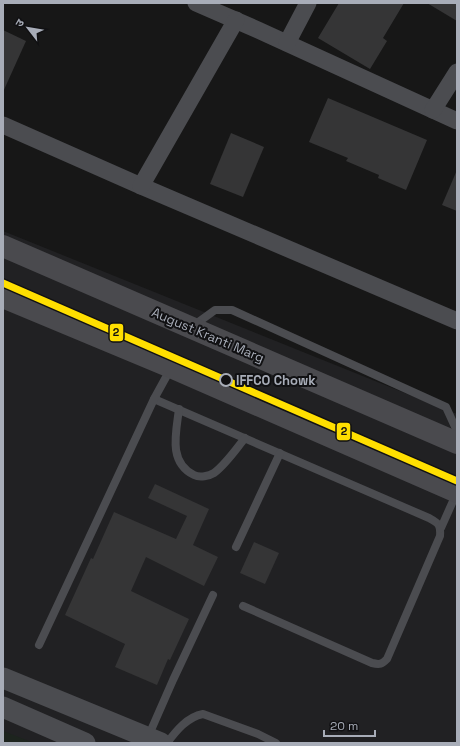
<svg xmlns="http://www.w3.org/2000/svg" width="460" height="746" viewBox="0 0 460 746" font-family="'Space Grotesk','Noto Sans Devanagari',sans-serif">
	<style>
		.built { fill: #212123 }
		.green { fill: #1d241e }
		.building { fill: #353536 }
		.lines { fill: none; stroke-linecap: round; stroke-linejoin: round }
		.service { stroke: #4b4c50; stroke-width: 8 }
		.minor { stroke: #4b4c50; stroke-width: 17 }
		.tertiary { stroke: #4b4c50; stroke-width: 21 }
		.secondary { stroke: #4a4a4e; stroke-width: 22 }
		.metro-1-casing { stroke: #111113; stroke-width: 10 }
		.metro-1 { stroke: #ffdf00; stroke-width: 7 }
		.stop-dot { fill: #111113; stroke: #a8adb8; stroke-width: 2 }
		.labels { text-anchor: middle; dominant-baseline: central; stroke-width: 4; stroke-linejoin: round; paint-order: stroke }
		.street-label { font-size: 13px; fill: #a8adb8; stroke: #111113 }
		.stop-label { font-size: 13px; font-weight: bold; fill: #a8adb8; stroke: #111113; text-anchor: start }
		.line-badge { stroke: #111113; stroke-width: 1.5 }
		.pale-badge-label { font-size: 11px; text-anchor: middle; font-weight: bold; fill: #111 }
	</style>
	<rect width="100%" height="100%" fill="#171717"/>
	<polygon class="built" points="3,231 457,414 457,743 3,743"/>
	<polygon class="green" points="3,731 34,743 3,743"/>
	<g class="building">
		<polygon points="339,3 404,3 383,38 387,41 370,69 318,38"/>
		<polygon points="427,3 457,3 457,21"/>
		<polygon points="3,30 26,41 3,92"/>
		<polygon points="328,98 427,140 406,190 378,178 379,175 346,161 348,158 309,142"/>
		<polygon points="231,133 264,147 243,197 210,184"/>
		<polygon points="457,170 457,211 442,205"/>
		<polygon points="155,484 209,509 193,545 218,557 204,586 146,557 131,591 189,619 170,660 168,659 157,685 115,667 125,644 65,615 91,558 93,559 114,512 176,539 187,516 148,498"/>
		<polygon points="254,542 279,553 265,584 240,573"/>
	</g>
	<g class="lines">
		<g class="service">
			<polyline points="193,326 215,310 232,310 446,407 457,431"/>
			<path d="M154,399L429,518C438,523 441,524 440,536L387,659C382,664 380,665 372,663L243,606"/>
			<path d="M179,409C176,433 168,462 194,475C200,478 209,476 214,473C226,464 236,449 245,438"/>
			<polyline points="441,528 457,492"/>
			<polyline points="236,547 280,453"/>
			<polyline points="39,645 154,399 171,368"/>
			<polyline points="148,737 173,680 213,595"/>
			<path d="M167,743C176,731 187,717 203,714L258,734L276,743"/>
		</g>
		<g class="minor">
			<polyline points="196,3 258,30 457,121"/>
			<polyline points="287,43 308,3"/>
			<polyline points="433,110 457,72"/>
			<polyline points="3,125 141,186 457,321"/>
			<polyline points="141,186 236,20"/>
		</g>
		<g class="tertiary">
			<polyline points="3,678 161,743"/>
			<polyline points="3,707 85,743"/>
		</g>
		<g class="secondary">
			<polyline points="3,246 457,443"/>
			<polyline points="3,297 171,367 457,492"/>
		</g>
		<g class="metro-1-casing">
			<polyline id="metro-1" points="3,283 457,481"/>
		</g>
		<use href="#metro-1" class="metro-1"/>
	</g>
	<circle class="stop-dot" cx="226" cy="380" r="6"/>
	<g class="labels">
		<g class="street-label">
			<text transform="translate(208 335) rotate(23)">August Kranti Marg</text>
		</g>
		<g class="stop-label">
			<text x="236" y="380">IFFCO Chowk</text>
		</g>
	</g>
	<g class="line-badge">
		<rect x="109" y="323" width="15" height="19" rx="4" fill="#ffdf00"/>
		<rect x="336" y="422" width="15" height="19" rx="4" fill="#ffdf00"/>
	</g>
	<g class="pale-badge-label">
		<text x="116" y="336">2</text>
		<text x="344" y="435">2</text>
	</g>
	<rect width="460" height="746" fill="none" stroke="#a8adb8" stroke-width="8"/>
	<g transform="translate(28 28) rotate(301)" stroke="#111113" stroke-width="3" paint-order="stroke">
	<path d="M0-3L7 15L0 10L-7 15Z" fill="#a8adb8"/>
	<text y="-6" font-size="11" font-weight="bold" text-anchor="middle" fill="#a8adb8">उ</text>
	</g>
	<path d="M324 730v6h51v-6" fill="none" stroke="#a8adb8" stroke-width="2"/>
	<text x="330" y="730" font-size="12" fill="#a8adb8" stroke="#111113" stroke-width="3" paint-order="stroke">20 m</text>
</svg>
